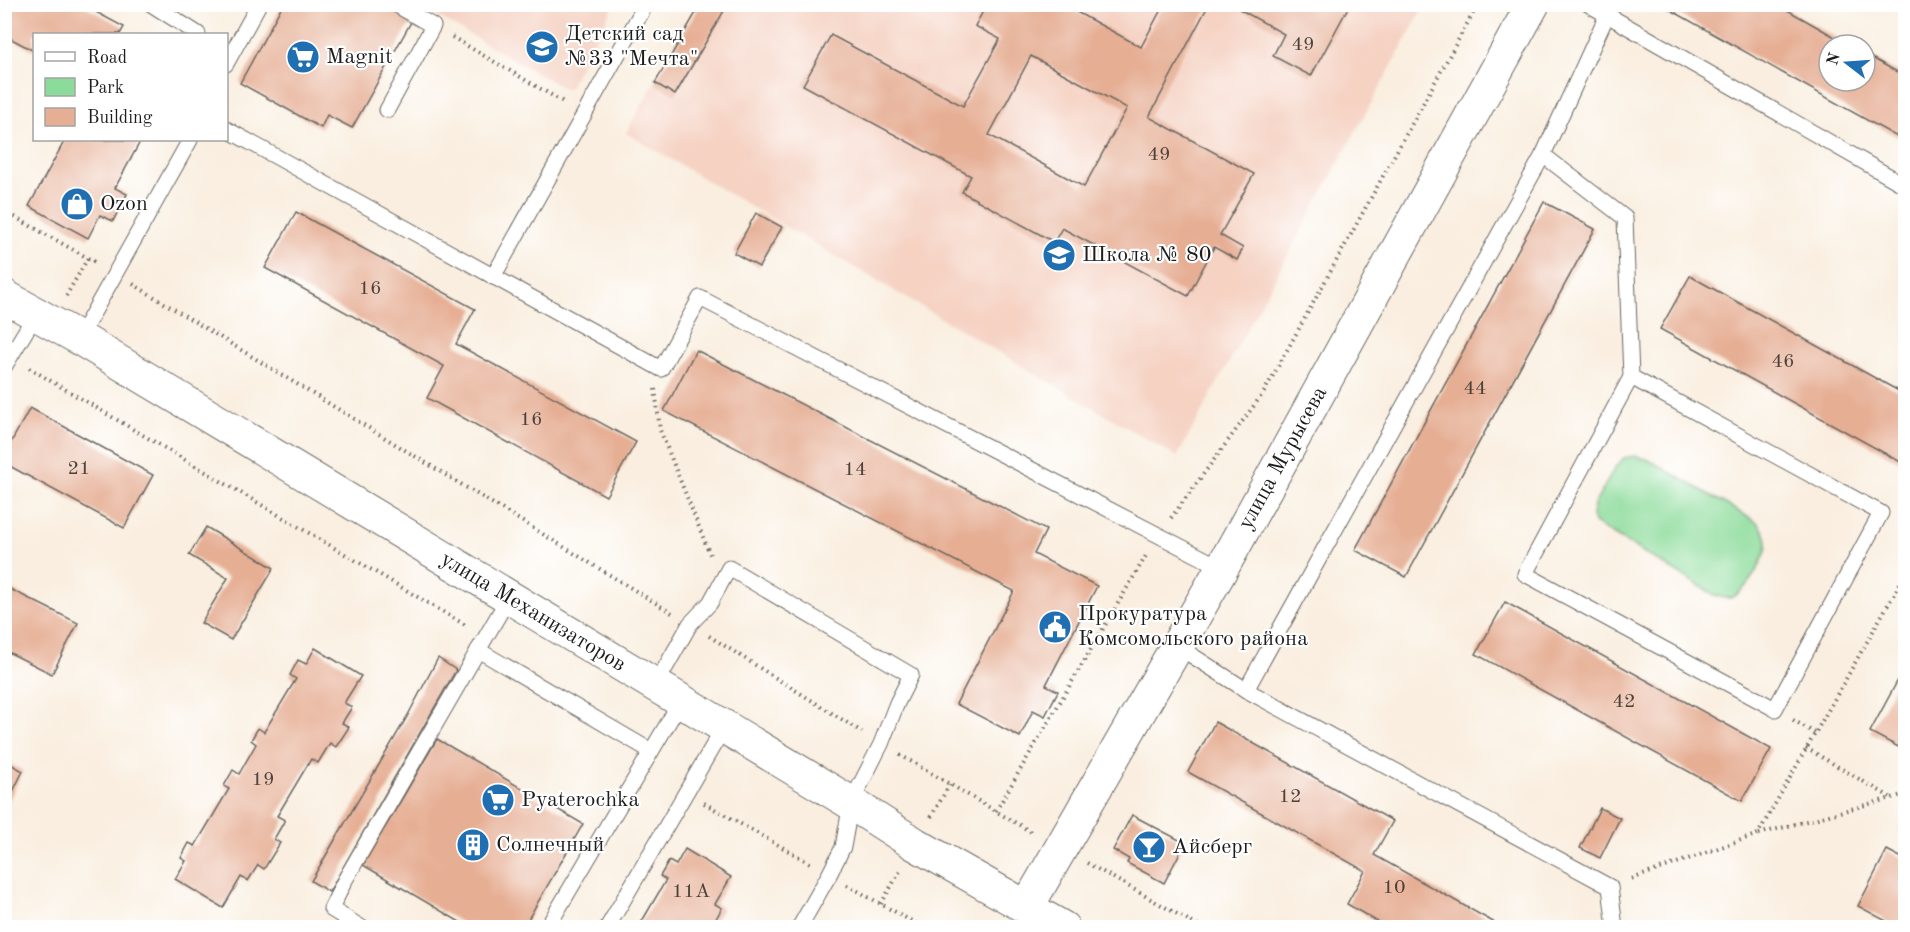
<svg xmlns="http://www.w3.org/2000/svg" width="1910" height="932" viewBox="0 0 1910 932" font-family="'Old Standard TT',serif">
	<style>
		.built { fill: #f5d2c2 }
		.green { fill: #8bdb9a; stroke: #547c5b; stroke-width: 1.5 }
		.building { fill: #e6af94; fill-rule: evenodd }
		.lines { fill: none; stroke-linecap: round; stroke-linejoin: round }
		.lane-casing { stroke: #696660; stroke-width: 17 }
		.secondary-casing { stroke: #696660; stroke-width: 35 }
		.path { stroke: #696660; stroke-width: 4; stroke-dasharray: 1.5 4.5; stroke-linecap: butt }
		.lane { stroke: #fff; stroke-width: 15 }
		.secondary { stroke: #fff; stroke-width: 33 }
		.labels { text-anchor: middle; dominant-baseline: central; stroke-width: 4.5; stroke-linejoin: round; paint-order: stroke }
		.number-label { font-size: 20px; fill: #4e413a }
		.poi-label { font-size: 22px; fill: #1c1c1c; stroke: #fff; text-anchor: start }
		.street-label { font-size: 22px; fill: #1c1c1c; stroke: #fff }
	</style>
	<rect width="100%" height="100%" fill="#fff"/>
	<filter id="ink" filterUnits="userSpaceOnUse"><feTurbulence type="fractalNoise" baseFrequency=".0167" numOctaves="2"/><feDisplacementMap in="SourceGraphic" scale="12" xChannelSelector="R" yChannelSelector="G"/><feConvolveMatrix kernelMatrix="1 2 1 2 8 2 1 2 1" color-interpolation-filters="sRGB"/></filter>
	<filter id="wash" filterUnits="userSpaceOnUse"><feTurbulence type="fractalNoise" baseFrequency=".008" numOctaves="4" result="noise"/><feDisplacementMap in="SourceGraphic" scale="24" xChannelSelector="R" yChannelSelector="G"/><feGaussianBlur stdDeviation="1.35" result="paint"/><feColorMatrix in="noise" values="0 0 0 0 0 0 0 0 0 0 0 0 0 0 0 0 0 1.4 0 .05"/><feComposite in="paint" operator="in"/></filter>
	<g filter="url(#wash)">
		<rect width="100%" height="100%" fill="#f9eedf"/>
		<g class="built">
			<polygon points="418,5 614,4 614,5 567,90"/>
			<polygon points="698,5 1425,5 1177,457 626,133"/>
		</g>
		<path class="green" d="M1634,456L1647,459L1757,522C1762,528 1767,534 1767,543C1767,557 1744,596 1729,598C1725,599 1719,596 1715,595L1594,523L1592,515L1594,505L1615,468L1624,458Z"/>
		<g id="blocks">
			<g class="building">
				<polygon points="4,4 81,4 124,27 120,34 34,34 34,51 4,35"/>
				<polygon points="283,4 380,4 411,22 352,128 327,115 321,128 240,83"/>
				<polygon points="701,4 728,4 675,95 655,83"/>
				<path d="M987,4H1062L1141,47L1164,4H1209L1149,117L1254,174L1220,235L1243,248L1237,260L1214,247L1188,296L1062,228L1054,242L962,192L971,176L803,85L831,35L963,106L1000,39L975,26ZM1031,56L1127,108L1084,187L989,135Z"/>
				<polygon points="1230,4 1350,4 1311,76 1273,56 1284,34"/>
				<polygon points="1660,4 1777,4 1849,45 1829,45 1829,81 1865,81 1865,54 1906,77 1906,142"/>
				<polygon points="65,140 141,140 115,188 127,194 113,221 100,215 88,238 29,206"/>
				<polygon points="1544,202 1595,229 1406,577 1355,550"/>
				<polygon points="296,212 475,309 456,344 636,442 606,496 427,398 444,366 265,268"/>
				<polygon points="756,213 782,227 759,267 734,253"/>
				<polygon points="1690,276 1906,395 1906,465 1660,329"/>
				<polygon points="696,350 1046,530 1034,554 1097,586 1046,685 1058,691 1045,716 1033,710 1020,737 956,704 1014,591 664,411"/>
				<polygon points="30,408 153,475 124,528 4,463 4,455"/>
				<polygon points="206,527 274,568 231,640 201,623 228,578 189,555"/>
				<polygon points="4,586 78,623 52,674 4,650"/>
				<polygon points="1505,602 1771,749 1742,801 1476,654"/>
				<polygon points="315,648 361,676 344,703 352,707 342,723 349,727 336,747 330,743 318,763 311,759 277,816 285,820 274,839 280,843 264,869 258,865 248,881 241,877 223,908 175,879 186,861 181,858 189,843 195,846 229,789 224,786 233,770 239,774 256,744 251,740 258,728 264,732 296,679 290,675 298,660 306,664"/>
				<polygon points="438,658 456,670 329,892 311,881 408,715"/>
				<polygon points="1906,665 1906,751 1870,732"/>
				<polygon points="1215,722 1393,821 1374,855 1504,928 1388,928 1347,904 1365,871 1188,772"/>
				<polygon points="437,739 583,824 523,928 470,928 363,865"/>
				<polygon points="5,761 23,771 5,808"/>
				<polygon points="1600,808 1620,818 1600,858 1580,848"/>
				<polygon points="1132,815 1185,843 1164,883 1127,863 1129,859 1113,850"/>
				<polygon points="685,849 731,877 715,904 722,908 713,924 719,928 638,928 666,880 660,876 669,861 676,865"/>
				<polygon points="1887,850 1906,860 1906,928 1899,928 1858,906"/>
			</g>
		</g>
	</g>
	<g filter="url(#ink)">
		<use href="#blocks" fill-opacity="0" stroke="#696660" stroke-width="1.5"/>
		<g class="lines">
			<g class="lane-casing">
				<g id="lane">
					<polyline points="151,4 198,34"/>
					<polyline points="1588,4 1906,186"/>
					<polyline points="226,64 259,4"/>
					<polyline points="387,110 433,26 395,4"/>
					<polyline points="226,129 661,369 700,298 1222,568"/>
					<polyline points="1543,155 1625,218 1631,377 1525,574 1775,709 1881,513 1631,377"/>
					<polyline points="493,277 646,4"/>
					<polyline points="79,338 190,140"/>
					<polyline points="4,367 36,314"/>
					<polyline points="1177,646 1246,690 1543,155 1607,15"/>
					<polyline points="478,650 651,751"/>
					<polyline points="655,686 690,624 710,603 729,568 911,675 897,703 881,744 851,803 843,847 829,875 799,928"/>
					<polyline points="1246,690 1610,887 1615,928"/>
					<polyline points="362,928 331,909 345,880 509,597"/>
					<polyline points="547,928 681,701"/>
					<polyline points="607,928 724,727"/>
				</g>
			</g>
			<g class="secondary-casing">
				<g id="secondary">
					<polyline points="4,296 79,338 851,803 915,844 1063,928"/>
					<polyline points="1027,907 1222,568 1533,4"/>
				</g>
			</g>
			<g class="path">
				<polyline points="452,37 565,103"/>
				<polyline points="4,211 95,262"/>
				<polyline points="133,284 672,613"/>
				<polyline points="66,296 88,258"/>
				<polyline points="29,368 467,626"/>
				<polyline points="655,389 660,430 711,557"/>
				<polyline points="1171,518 1264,392 1478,4"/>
				<polyline points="709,636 862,732"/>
				<polyline points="1793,720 1815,733"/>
				<polyline points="1806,748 1890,797"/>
				<polyline points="900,755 1033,833"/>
				<polyline points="704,803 810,863"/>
				<polyline points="996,811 1147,554"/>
				<polyline points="931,817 950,784"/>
				<polyline points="1759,834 1906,794"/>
				<polyline points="1087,863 1202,928"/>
				<polyline points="1632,879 1758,834 1906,573"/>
				<polyline points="847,885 924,928"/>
				<polyline points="881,904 900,871"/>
			</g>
			<use href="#lane" class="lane"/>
			<use href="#secondary" class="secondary"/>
		</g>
	</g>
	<defs>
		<g id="school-disc" transform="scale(1.725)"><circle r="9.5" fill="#1f6fb2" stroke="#fff"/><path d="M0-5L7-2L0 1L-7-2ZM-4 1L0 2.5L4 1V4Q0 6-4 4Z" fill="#fff"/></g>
		<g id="supermarket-disc" transform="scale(1.725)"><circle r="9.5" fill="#1f6fb2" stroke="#fff"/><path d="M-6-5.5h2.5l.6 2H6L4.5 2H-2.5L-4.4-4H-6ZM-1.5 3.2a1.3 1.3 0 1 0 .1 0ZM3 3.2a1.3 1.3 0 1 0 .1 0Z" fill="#fff"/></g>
		<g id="shop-disc" transform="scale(1.725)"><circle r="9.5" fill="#1f6fb2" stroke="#fff"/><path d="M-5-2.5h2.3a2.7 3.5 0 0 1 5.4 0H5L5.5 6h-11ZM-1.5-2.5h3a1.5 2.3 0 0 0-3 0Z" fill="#fff"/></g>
		<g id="civic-disc" transform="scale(1.725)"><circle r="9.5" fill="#1f6fb2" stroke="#fff"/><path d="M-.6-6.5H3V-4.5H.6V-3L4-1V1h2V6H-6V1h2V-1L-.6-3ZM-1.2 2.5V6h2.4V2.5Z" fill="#fff"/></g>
		<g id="building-disc" transform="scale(1.725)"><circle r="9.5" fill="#1f6fb2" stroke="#fff"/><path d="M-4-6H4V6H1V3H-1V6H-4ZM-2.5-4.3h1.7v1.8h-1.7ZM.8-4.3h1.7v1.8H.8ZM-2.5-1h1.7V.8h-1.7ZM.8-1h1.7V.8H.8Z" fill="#fff"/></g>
		<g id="bar-disc" transform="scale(1.725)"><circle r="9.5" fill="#1f6fb2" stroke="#fff"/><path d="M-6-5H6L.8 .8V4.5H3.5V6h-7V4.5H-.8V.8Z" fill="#fff"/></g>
	</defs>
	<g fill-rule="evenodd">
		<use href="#school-disc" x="542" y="47"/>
		<use href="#supermarket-disc" x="303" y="57"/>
		<use href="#shop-disc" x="77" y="204"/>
		<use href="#school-disc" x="1059" y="255"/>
		<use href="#civic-disc" x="1055" y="627"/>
		<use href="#supermarket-disc" x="498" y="800"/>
		<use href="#building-disc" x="473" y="845"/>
		<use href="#bar-disc" x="1149" y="847"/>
	</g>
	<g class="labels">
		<g class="number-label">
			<text x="1303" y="45">49</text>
			<text x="1159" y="155">49</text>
			<text x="370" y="289">16</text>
			<text x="1783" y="362">46</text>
			<text x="1475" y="389">44</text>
			<text x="531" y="420">16</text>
			<text x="79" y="469">21</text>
			<text x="855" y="470">14</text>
			<text x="1624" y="702">42</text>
			<text x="263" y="780">19</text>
			<text x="1290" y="797">12</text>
			<text x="1394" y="888">10</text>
			<text x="691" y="892">11А</text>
		</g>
		<g class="poi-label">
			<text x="565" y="34">Детский сад<tspan x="565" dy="25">№33 "Мечта"</tspan></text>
			<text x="326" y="57">Magnit</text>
			<text x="100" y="204">Ozon</text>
			<text x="1082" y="255">Школа № 80</text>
			<text x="1078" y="614">Прокуратура<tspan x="1078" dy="25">Комсомольского района</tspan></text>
			<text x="521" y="800">Pyaterochka</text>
			<text x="496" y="845">Солнечный</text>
			<text x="1172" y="847">Айсберг</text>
		</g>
		<g class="street-label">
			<text transform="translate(1283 458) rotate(-61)">улица Мурысева</text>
			<text transform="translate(533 612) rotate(31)">улица Механизаторов</text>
		</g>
	</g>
	<rect width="1910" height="932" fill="none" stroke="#fff" stroke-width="24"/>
	<rect x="33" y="33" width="195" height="108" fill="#ffffff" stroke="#a4a4a4" stroke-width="1.5"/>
	<rect x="45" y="52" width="30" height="9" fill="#ffffff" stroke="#a4a4a4" stroke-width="1.5"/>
	<text x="87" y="63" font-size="18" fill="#1c1c1c">Road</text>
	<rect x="45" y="78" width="30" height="18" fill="#8bdb9a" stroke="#a4a4a4" stroke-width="1.5"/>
	<text x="87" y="93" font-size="18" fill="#1c1c1c">Park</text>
	<rect x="45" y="108" width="30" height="18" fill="#e6af94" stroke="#a4a4a4" stroke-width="1.5"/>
	<text x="87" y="123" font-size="18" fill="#1c1c1c">Building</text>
	<g transform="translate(1847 63) rotate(287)"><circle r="28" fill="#ffffff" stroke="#a4a4a4" stroke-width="1.5"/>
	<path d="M0-4.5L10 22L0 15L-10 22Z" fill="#1f6fb2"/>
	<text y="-9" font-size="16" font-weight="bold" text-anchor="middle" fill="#1c1c1c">N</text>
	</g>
</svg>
